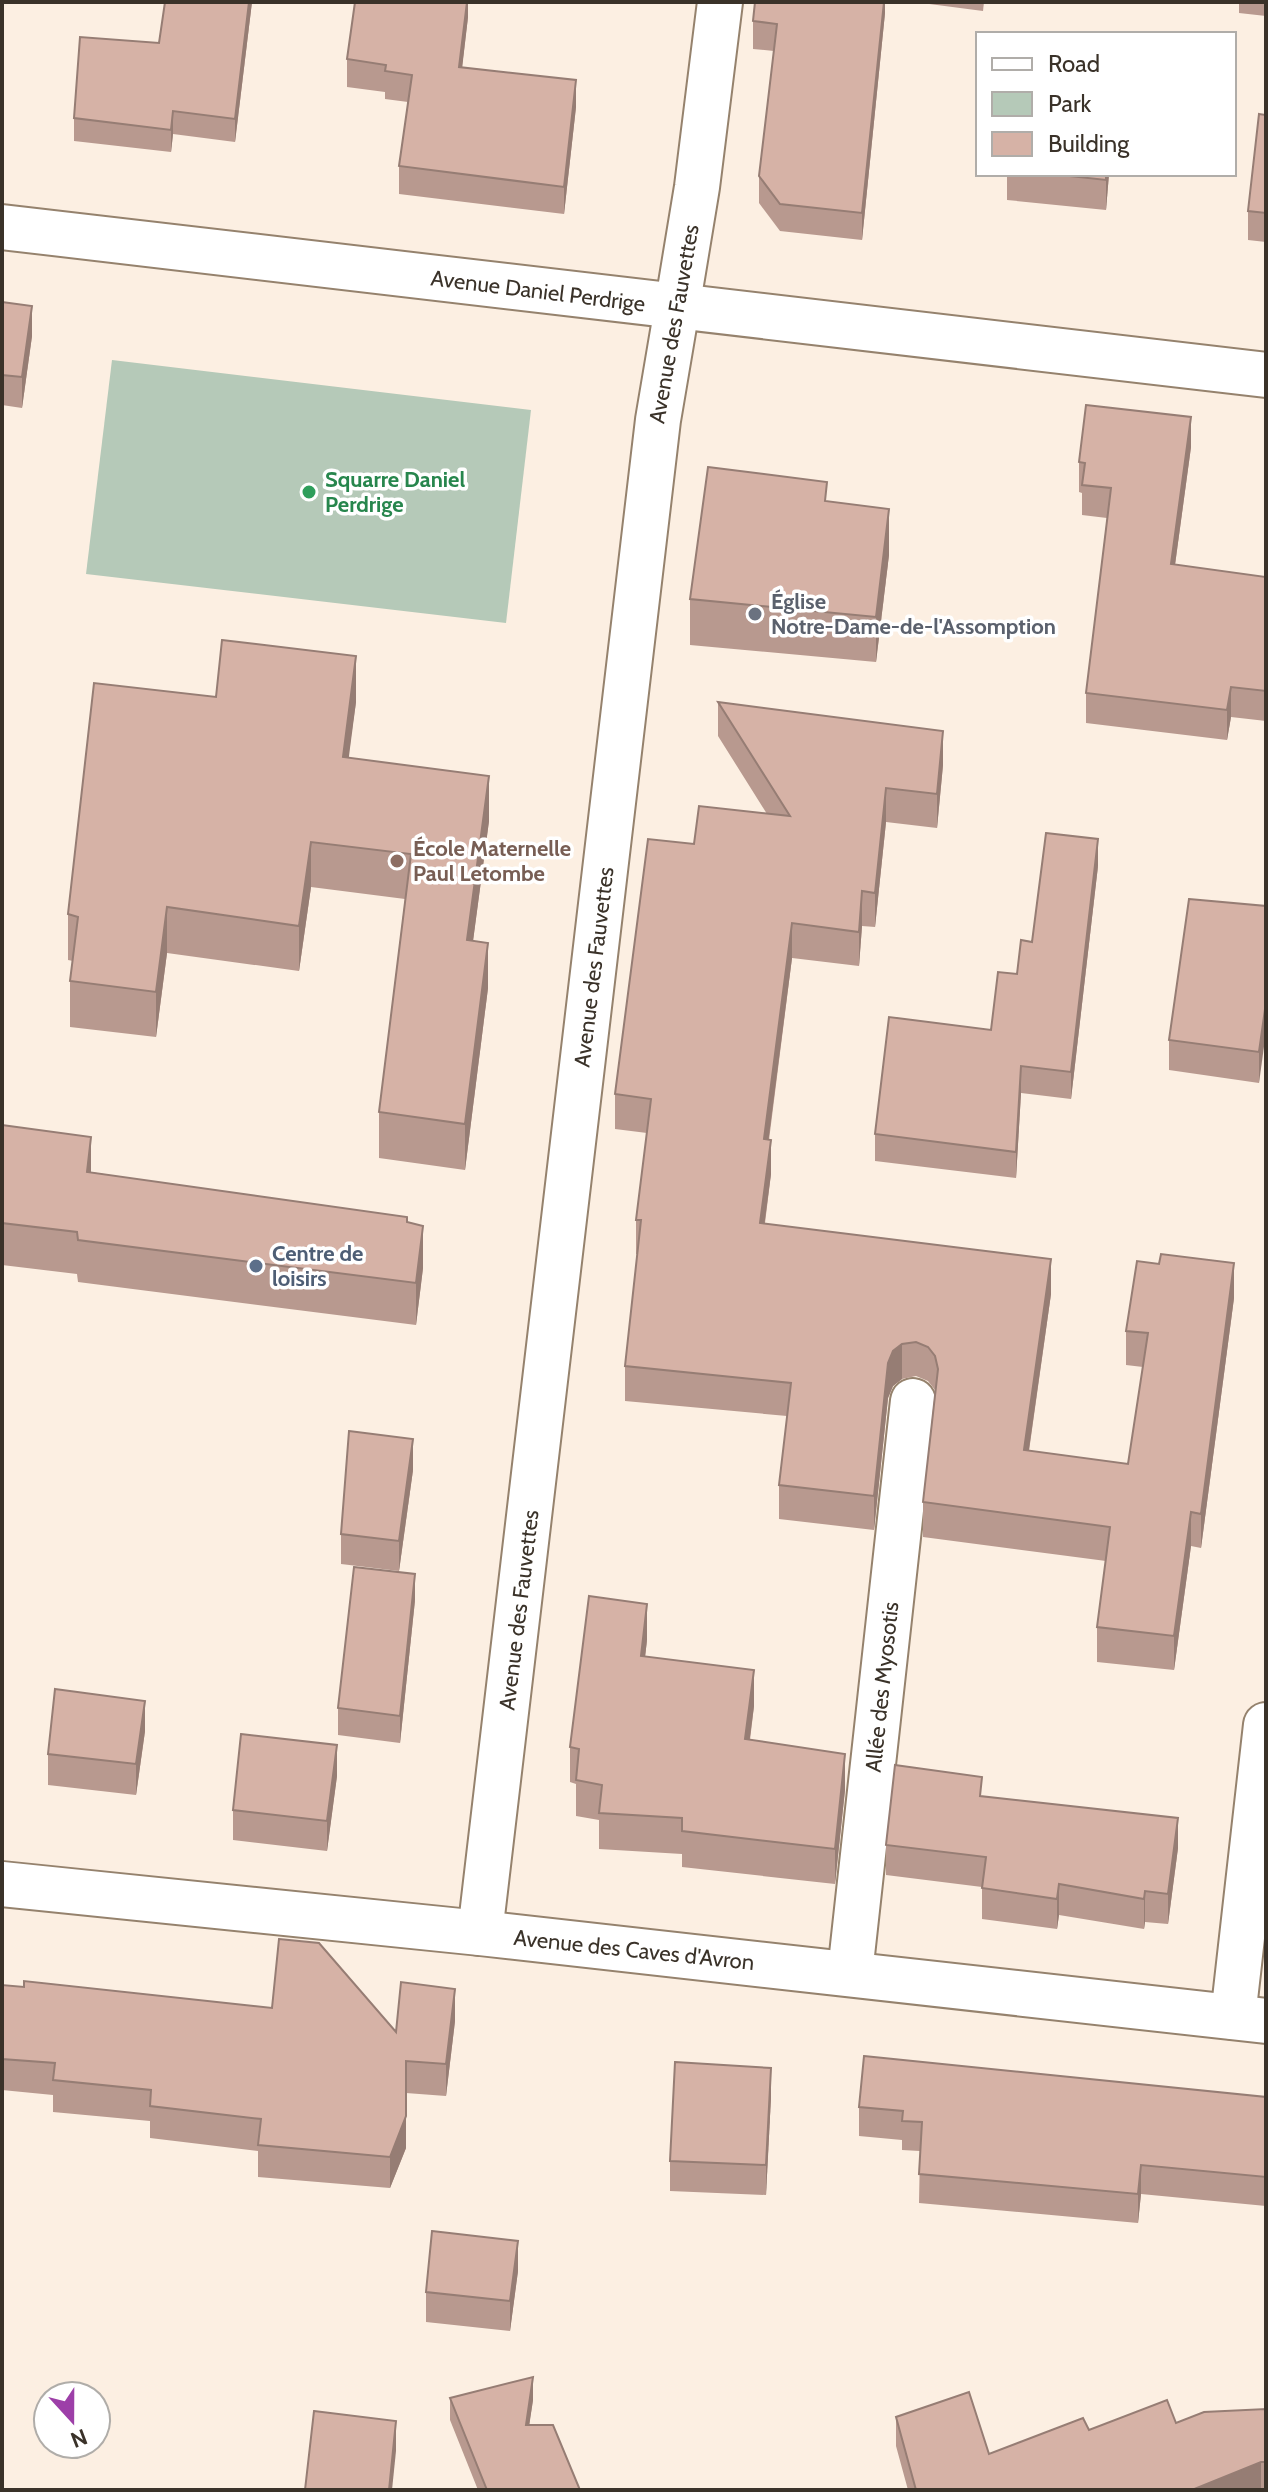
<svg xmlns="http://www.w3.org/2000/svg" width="1268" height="2492" viewBox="0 0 1268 2492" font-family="Cabin,sans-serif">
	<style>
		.green { fill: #b5c9b8 }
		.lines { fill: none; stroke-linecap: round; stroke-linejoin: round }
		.minor-casing { stroke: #95826d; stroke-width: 48 }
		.tertiary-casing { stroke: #95826d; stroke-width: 48 }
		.minor { stroke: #fff; stroke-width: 44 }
		.tertiary { stroke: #fff; stroke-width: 44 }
		.wall { fill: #b8998f }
		.shaded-wall { fill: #967d74 }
		.building { fill: #d6b2a6; stroke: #967d74; stroke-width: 2 }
		.leisure-dot { fill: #2e9e5b; stroke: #fff; stroke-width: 3 }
		.worship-dot { fill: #6b7280; stroke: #fff; stroke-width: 3 }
		.education-dot { fill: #8d6e63; stroke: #fff; stroke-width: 3 }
		.service-dot { fill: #5c6f8a; stroke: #fff; stroke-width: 3 }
		.labels { text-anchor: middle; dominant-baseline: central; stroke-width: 7; stroke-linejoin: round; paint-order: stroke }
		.street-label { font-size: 22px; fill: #3a3229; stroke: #fff }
		.leisure-label { font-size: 22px; font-weight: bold; fill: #27864d; stroke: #fff; text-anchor: start }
		.worship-label { font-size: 22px; font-weight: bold; fill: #5b616d; stroke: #fff; text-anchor: start }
		.education-label { font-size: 22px; font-weight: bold; fill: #785e54; stroke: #fff; text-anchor: start }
		.service-label { font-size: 22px; font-weight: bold; fill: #4e5e75; stroke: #fff; text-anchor: start }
	</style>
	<rect width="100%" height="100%" fill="#fcefe2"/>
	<polygon class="green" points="112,360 531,410 506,623 86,574"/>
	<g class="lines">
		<g class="minor-casing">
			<g id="minor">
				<polyline points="2,1884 480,1933 1266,2021"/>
				<polyline points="480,1933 658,420 677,308"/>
				<polyline points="850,1973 913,1401"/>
				<polyline points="1233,2017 1266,1725"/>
			</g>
		</g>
		<g class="tertiary-casing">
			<g id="tertiary">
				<polyline points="2,227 1266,375"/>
				<polyline points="677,308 697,187 720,2"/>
			</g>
		</g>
		<use href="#minor" class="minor"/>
		<use href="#tertiary" class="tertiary"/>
	</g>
	<g class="wall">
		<polygon points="252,2 235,142 173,134 171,152 74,141 74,118 159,43"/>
		<polygon points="468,2 468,17 462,67 576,107 564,214 399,194 399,166 408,102 385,99 385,92 347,87 347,59"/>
		<polygon points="885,2 885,13 862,240 780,231 759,203 759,176 774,51 753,49 753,21"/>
		<polygon points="914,2 984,2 983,11"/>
		<polygon points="1239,2 1266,2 1266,16 1239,13"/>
		<polygon points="1266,115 1266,242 1248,240 1248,211"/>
		<polygon points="1007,174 1109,174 1106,210 1007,200"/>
		<polygon points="2,302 32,336 22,408 2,405"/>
		<polygon points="1191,447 1175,565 1266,577 1266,721 1231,717 1227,740 1086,723 1086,693 1107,518 1082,515 1082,493 1079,492 1079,462"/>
		<polygon points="827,502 889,555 876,662 690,645 690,599"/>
		<polygon points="216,697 356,702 348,758 489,821 473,941 488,988 465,1170 379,1158 379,1112 405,899 311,887 299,971 167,953 156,1037 70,1027 70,981 73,961 68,960 68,914"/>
		<polygon points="718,702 943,765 937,828 886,822 875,927 862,926 859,966 792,958 769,1140 771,1174 765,1223 1051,1294 1029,1451 1128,1464 1143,1367 1126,1365 1126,1331 1234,1298 1201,1548 1191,1546 1174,1670 1097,1662 1097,1627 1106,1561 923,1537 923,1502 935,1390 928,1381 916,1376 902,1379 893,1386 888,1398 874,1530 779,1519 779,1485 787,1416 625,1401 625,1366 637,1254 636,1254 636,1220 647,1133 615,1129 615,1094 694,844 767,814 718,736"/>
		<polygon points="1098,866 1071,1099 1021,1093 1016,1178 875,1161 875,1134 991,1030 1032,942"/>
		<polygon points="1266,906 1259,1083 1169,1070 1169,1040"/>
		<polygon points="2,1125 91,1172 407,1222 423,1268 416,1325 78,1282 77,1274 2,1265"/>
		<polygon points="413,1470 399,1571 341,1564 341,1534"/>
		<polygon points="415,1600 400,1743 338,1735 338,1708"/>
		<polygon points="647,1640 645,1657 754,1706 750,1740 845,1790 835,1884 682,1867 682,1854 599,1849 599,1820 576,1816 576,1784 570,1782 570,1747"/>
		<polygon points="145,1731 136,1795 48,1785 48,1754"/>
		<polygon points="337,1776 327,1851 233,1840 233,1810"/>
		<polygon points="982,1796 1178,1848 1168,1924 1145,1922 1144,1929 1059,1915 1057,1929 982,1919 982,1887 886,1875 886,1845"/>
		<polygon points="2,1985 396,2032 455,2021 446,2096 406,2093 406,2148 390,2188 258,2177 258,2151 150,2138 150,2121 53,2112 53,2095 2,2090"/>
		<polygon points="771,2097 766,2195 670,2191 670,2161"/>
		<polygon points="1266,2097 1266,2206 1141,2194 1138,2223 919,2203 920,2151 902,2150 902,2140 859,2136 859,2107"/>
		<polygon points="518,2271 510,2331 426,2322 426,2292"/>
		<polygon points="450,2398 533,2400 529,2425 580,2490 478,2490 450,2420"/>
		<polygon points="1266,2409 1266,2490 908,2490 896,2446 896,2417 989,2454 1089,2430 1176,2423"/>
	</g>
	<g class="shaded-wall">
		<polygon points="249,2 252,2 235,142 235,119"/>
		<polygon points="467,2 468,2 468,17 459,95 459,67"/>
		<polygon points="884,2 885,2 885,13 862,240 862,213"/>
		<polygon points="576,80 576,107 564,214 564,187"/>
		<polygon points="173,111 173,134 171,152 171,130"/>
		<polygon points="1106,174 1109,174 1106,210"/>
		<polygon points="32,306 32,336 22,408 22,377"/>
		<polygon points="1191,417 1191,447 1171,594 1171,564"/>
		<polygon points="889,509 889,555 876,662 876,617"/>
		<polygon points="356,656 356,702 343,802 343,757"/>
		<polygon points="1231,687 1231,717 1227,740 1227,710"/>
		<polygon points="943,731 943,765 937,828 937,794"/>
		<polygon points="489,776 489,821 467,986 467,940"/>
		<polygon points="886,788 886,822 875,927 875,893"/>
		<polygon points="1098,839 1098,866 1071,1099 1071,1072"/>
		<polygon points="311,842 311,887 299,971 299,926"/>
		<polygon points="862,891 862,926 859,966 859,932"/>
		<polygon points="167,907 167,953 156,1037 156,992"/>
		<polygon points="792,923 792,958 764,1174 764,1139"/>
		<polygon points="488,943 488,988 465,1170 465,1124"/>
		<polygon points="1266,1002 1266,1032 1259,1083 1259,1052"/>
		<polygon points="1021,1066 1021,1093 1016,1178 1016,1152"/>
		<polygon points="91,1137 91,1179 87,1172"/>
		<polygon points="771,1140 771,1174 760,1257 760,1223"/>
		<polygon points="423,1226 423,1268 416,1325 416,1283"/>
		<polygon points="1051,1259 1051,1294 1024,1484 1024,1450"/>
		<polygon points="1234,1263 1234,1298 1201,1548 1201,1514"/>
		<polygon points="902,1344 902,1379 893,1386 888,1398 874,1530 874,1496 888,1363 893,1351"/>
		<polygon points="413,1439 413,1470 399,1571 399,1541"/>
		<polygon points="1191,1512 1191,1546 1174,1670 1174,1636"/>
		<polygon points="415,1574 415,1600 400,1743 400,1716"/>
		<polygon points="647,1604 647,1640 641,1692 641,1656"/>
		<polygon points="754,1670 754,1706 745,1775 745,1739"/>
		<polygon points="145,1701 145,1731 136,1795 136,1764"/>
		<polygon points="337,1745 337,1776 327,1851 327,1821"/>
		<polygon points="845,1754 845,1790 835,1884 835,1849"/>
		<polygon points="1178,1818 1178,1848 1168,1924 1168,1894"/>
		<polygon points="1059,1884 1059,1915 1057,1929 1057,1899"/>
		<polygon points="1145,1891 1145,1922 1144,1929 1144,1899"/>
		<polygon points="455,1989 455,2021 446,2096 446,2064"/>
		<polygon points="771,2068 771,2097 766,2195 766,2165"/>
		<polygon points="406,2093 406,2148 390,2188 390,2157"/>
		<polygon points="1141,2165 1141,2194 1138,2223 1138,2194"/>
		<polygon points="518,2241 518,2271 510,2331 510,2301"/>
		<polygon points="533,2377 533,2400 526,2447 526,2425"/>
		<polygon points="396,2421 396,2451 392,2490 389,2490"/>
		<polygon points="1261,2462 1261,2490 1192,2490"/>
	</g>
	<g class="building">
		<polygon points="165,2 249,2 235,119 173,111 171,130 74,118 80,37 159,43"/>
		<polygon points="355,2 467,2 459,67 576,80 564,187 399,166 412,75 385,71 386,65 347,59"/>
		<polygon points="755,2 884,2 862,213 780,204 759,176 777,24 753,21"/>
		<polygon points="1259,114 1266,115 1266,213 1248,211"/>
		<polygon points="1051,174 1106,174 1106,180"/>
		<polygon points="2,302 32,306 22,377 2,375"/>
		<polygon points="1086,405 1191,417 1171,564 1266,577 1266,691 1231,687 1227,710 1086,693 1111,488 1082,485 1085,463 1079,462"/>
		<polygon points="708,467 827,482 825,501 889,509 876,617 690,599"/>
		<polygon points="222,640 356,656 343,757 489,776 467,940 488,943 465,1124 379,1112 411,854 311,842 299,926 167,907 156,992 70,981 78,917 68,914 94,683 216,697"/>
		<polygon points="718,702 943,731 937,794 886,788 875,893 862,891 859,932 792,923 764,1139 771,1140 760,1223 1051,1259 1024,1450 1128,1464 1148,1333 1126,1331 1137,1261 1159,1264 1161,1254 1234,1263 1201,1514 1191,1512 1174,1636 1097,1627 1110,1527 923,1502 938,1369 935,1356 928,1347 916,1342 902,1344 893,1351 888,1363 874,1496 779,1485 791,1383 625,1366 641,1220 636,1220 651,1099 615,1094 648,839 694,844 699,806 790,816"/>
		<polygon points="1046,833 1098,839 1071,1072 1021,1066 1016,1152 875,1134 889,1017 991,1030 998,972 1017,974 1021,940 1032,942"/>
		<polygon points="1189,899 1266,906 1266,1002 1259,1052 1169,1040"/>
		<polygon points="2,1125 91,1137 87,1172 407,1217 407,1222 423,1226 416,1283 78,1240 77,1232 2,1223"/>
		<polygon points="349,1431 413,1439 399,1541 341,1534"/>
		<polygon points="354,1567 415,1574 400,1716 338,1708"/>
		<polygon points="589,1596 647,1604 641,1656 754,1670 745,1739 845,1754 835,1849 682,1831 682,1818 599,1813 602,1785 576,1780 579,1749 570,1747"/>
		<polygon points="55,1689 145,1701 136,1764 48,1754"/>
		<polygon points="241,1734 337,1745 327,1821 233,1810"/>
		<polygon points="895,1765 982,1777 980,1796 1178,1818 1168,1894 1145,1891 1144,1899 1059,1884 1057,1899 982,1888 986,1857 886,1845"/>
		<polygon points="279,1939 319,1943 396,2032 401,1982 455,1989 446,2064 406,2061 406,2116 390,2157 258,2145 261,2119 150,2106 151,2090 53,2080 55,2063 2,2059 2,1985 24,1987 24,1981 272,2008"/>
		<polygon points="864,2056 1266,2097 1266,2177 1141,2165 1138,2194 919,2174 922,2122 902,2121 903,2111 859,2107"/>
		<polygon points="675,2062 771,2068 766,2165 670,2161"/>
		<polygon points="432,2231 518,2241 510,2301 426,2292"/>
		<polygon points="533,2377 526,2425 553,2425 580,2490 487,2490 450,2398"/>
		<polygon points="969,2392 989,2454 1083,2418 1089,2430 1167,2400 1176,2423 1204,2412 1266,2409 1266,2462 1261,2462 1192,2490 916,2490 896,2417"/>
		<polygon points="314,2411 396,2421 389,2490 305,2490"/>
	</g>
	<circle class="leisure-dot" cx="309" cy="492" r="8"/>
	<circle class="worship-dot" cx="755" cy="614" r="8"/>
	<circle class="education-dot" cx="397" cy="861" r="8"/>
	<circle class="service-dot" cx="256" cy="1266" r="8"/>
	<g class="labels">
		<g class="street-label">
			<text transform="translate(538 291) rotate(7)">Avenue Daniel Perdrige</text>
			<text transform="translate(674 324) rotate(-80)">Avenue des Fauvettes</text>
			<text transform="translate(594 967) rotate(-83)">Avenue des Fauvettes</text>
			<text transform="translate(519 1610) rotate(-83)">Avenue des Fauvettes</text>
			<text transform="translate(882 1687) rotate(-84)">Allée des Myosotis</text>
			<text transform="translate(634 1950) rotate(6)">Avenue des Caves d'Avron</text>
		</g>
		<g class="leisure-label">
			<text x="325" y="479">Squarre Daniel<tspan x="325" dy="25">Perdrige</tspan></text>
		</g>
		<g class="worship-label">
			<text x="771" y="601">Église<tspan x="771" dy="25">Notre-Dame-de-l'Assomption</tspan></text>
		</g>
		<g class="education-label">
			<text x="413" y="848">École Maternelle<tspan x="413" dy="25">Paul Letombe</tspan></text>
		</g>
		<g class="service-label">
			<text x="272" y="1253">Centre de<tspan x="272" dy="25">loisirs</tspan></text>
		</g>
	</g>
	<rect width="1268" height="2492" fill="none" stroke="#3a3229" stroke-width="8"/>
	<rect x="976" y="32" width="260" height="144" fill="#ffffff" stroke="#b0ada9" stroke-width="2"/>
	<rect x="992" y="58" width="40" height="12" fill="#ffffff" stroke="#b0ada9" stroke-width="2"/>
	<text x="1048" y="72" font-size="24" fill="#3a3229">Road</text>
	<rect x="992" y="92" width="40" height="24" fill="#b5c9b8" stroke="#b0ada9" stroke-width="2"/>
	<text x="1048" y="112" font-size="24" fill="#3a3229">Park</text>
	<rect x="992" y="132" width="40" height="24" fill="#d6b2a6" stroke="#b0ada9" stroke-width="2"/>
	<text x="1048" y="152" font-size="24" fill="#3a3229">Building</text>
	<g transform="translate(72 2420) rotate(159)"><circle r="38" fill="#ffffff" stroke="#b0ada9" stroke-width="2"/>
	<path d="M0-6L14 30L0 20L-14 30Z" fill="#9d3fa8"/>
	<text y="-12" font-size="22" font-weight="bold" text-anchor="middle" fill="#3a3229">N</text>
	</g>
</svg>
